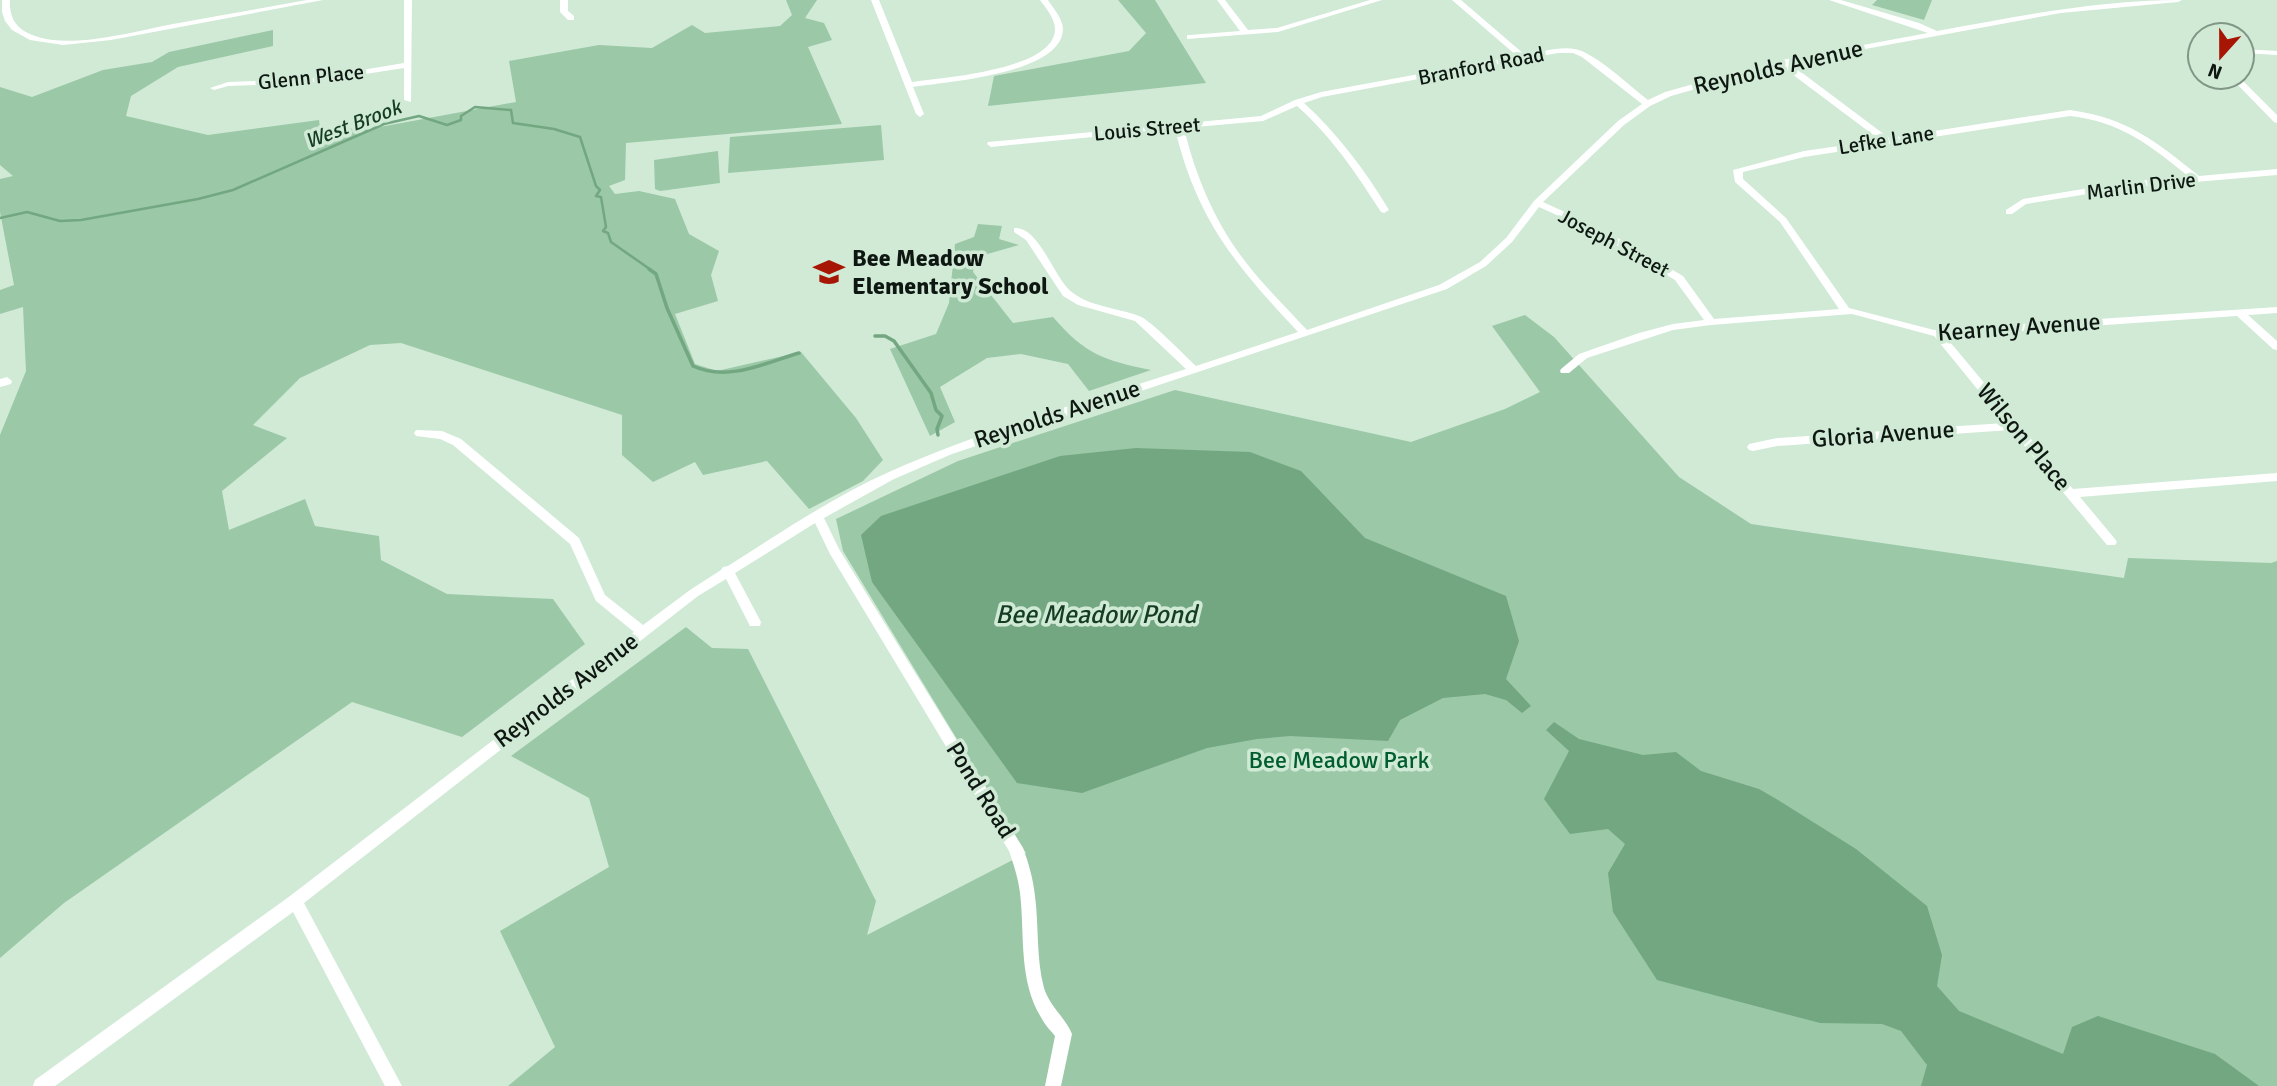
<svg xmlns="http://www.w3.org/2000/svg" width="2277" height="1086" viewBox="0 0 2277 1086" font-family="Signika,sans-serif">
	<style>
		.green { fill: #9bc8a7 }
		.water { fill: #72a781 }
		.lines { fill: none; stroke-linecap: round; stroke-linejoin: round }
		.stream-far1 { stroke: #72a781; stroke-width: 2.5 }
		.stream { stroke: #72a781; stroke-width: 3.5 }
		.minor { fill: #fff; fill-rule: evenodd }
		.labels { text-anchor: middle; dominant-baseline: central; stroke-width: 7; stroke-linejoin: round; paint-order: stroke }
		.far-street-label { font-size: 21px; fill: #0e1711; stroke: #d0ead6 }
		.far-water-label { font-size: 21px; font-style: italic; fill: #143d23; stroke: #d0ead6 }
		.street-label { font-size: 24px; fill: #0e1711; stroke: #d0ead6 }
		.poi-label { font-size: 24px; font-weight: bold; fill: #0e1711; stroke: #d0ead6; text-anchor: start }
		.park-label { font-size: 24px; fill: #005d2e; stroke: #d0ead6 }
		.water-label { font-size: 26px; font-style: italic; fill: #143d23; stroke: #d0ead6 }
	</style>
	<rect width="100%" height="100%" fill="#d0ead6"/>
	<g class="green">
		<polygon points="786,0 817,0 805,18 824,23 832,40 808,47 842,124 626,143 625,180 609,186 615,194 639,191 675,199 689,234 719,251 711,275 718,301 675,314 695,364 717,371 801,352 856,418 883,460 863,481 809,509 767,461 703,475 695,462 653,482 622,455 622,415 401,343 370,345 300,378 253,425 287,438 222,491 229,530 305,499 315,526 379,536 381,560 447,594 553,599 585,644 462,737 352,702 64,903 0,958 0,435 26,371 23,307 0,314 0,290 14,285 0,212 0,179 13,176 0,165 0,87 32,97 103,70 152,62 169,52 273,30 273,46 178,67 131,96 126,116 208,135 319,120 320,128 369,129 516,102 509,61 599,45 652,48 692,25 705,33 780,26 792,15"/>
		<polygon points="1118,0 1155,0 1206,83 988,106 994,76 1129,51 1146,33"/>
		<polygon points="1877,0 1932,0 1924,20 1872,5"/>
		<polygon points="881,125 884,160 728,173 730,137"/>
		<polygon points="718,151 720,183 660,191 655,189 654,160"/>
		<path d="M978,224L1002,226L999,239L1019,245L977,257L973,272L1013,323L1053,317C1086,355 1103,360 1151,370L1089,391L1068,364L1021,354L987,358L940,387L955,422L930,436L890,349L936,334L949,303L955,244L974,237Z"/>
		<polygon points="1525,315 1554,337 1679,477 1751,524 2124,578 2128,558 2271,563 2277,561 2277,1086 508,1086 555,1047 500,931 609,867 589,798 511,756 686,627 712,648 748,649 876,901 867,935 1026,853 843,551 836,519 958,461 1175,390 1411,442 1505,409 1540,392 1492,326"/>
	</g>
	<g class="water">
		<polygon points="1136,448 1250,452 1301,471 1365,538 1506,596 1519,641 1506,679 1531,706 1522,713 1506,700 1485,694 1443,698 1400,720 1388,741 1290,736 1257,739 1207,748 1082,793 1017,783 872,582 861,535 881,516 1060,456"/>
		<polygon points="1554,722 1579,739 1643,755 1676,752 1701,771 1759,789 1778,800 1856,849 1927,906 1942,955 1937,986 1959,1011 2063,1054 2072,1027 2098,1016 2215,1054 2259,1086 1921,1086 1927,1065 1901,1031 1882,1024 1820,1023 1657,980 1613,912 1608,873 1625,844 1608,829 1570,834 1544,799 1569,751 1546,730"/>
	</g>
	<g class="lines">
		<polyline class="stream-far1" points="0,218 27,212 60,221 81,220 198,199 233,190 384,124 419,116 447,125 461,120 461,116 475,107 511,110 513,123 554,129 580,137 596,186 600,190 596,196 601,197 606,227 603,231 608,233 611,242 651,270"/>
		<g class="stream">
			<path d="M649,269L656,274L667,308L693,366C728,382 765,363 799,353"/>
			<polyline points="875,336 885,336 894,341 931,393 936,410 942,416 937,429 938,435"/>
		</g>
		<g class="minor">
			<path d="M2,0H10C9,19 17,30 35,36C74,50 138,30 179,23C221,15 264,8 307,0H323L111,40L63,45L30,40L12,30L5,21L2,12Z"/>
			<polygon points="404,0 412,0 411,102 404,100 404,68 308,83 228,86 214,90 210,88 228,82 308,79 404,63"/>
			<polygon points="560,0 568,0 568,11 574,16 574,20 568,20 560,12"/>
			<path d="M871,0H879L912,82C942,78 1055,70 1055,29C1055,19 1046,8 1040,0H1048C1053,8 1063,19 1063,29C1062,74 946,82 913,87L924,114L920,117L916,114Z"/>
			<polygon points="1217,0 1225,0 1248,30 1277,28 1370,0 1382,0 1278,32 1187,39 1187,35 1190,35 1240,31"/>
			<path d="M1452,0H1461L1525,55C1541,52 1559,46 1575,49C1594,52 1631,87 1648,100L1665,92L1776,61L1928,33L1829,0H1841L1919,23L1937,31C2018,16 2099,0 2182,0L2178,2L2061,13L1789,63L1889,138L2070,110C2128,118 2155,141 2199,176L2277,169V175L2125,188L2026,204L2012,214H2006V210L2023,199L2125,182L2189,177C2150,145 2121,122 2070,116L1804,157L1743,172V179L1786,218L1849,308L1934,330L2277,307V313L2248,315L2277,341V350L2273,349L2237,316L1945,336L2073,489L2277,473V481L2080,497L2115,539L2117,542L2115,545H2107L2011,430L1777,446L1753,451L1749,450L1747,447L1749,444L1777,438L2005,423L1934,336L1852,314L1711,325L1673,330L1587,358L1569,373H1561L1560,371L1561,369L1579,354L1639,333L1673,324L1704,320L1675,280L1598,234L1539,207L1512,242L1486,266L1447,289L952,454L894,479L824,518L839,549L1023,848C1029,864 1033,879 1035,896C1039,926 1036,958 1044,988C1050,1007 1065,1017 1072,1034L1061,1086H1045L1055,1036C1051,1031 1045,1025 1042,1019C1018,981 1025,935 1020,893C1018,878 1014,865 1009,851L830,554L815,523L735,573L761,622L760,626H750L726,579L698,596L304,903L402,1086H385L293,912L55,1086H33L35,1080L290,896L634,632L596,601L570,544L453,445L440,439L416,436L414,433L416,430L442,431L461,439L579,538L605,595L643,625L690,590L721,570L723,567L728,566C780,533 833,497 889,472C985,429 1087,401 1186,369L1135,321L1078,305L1063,296L1026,240L1014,232V228C1040,226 1054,280 1073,293C1092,307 1118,308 1139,316C1151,320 1184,355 1196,366L1298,332C1236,266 1197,220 1175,129L991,147L987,144L988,142L1261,116L1295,100L1321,92L1517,56ZM1558,53H1573L1582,57L1642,104L1618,121L1534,201L1506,238L1480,262L1439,285L1307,330C1287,308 1266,288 1248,265C1216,225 1196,178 1184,128L1263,121L1297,106C1332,137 1356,173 1381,212L1384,213L1389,210C1365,170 1338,134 1304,103L1322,97ZM1780,65L1880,140L1804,151L1733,170L1735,182L1780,222L1839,309L1714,319L1683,276L1604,230L1543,202L1624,125L1650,106L1671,96Z"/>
			<polygon points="2242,49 2277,51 2277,55 2242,53"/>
			<polygon points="2230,77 2239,77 2277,115 2277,123 2274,122"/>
			<polygon points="7,377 12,381 11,384 0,387 0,379"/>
		</g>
	</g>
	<defs>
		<g id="school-bare" transform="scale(2.415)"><path d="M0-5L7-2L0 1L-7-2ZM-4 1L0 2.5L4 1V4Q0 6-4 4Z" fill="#a71605" stroke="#d0ead6" stroke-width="2.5" paint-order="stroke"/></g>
	</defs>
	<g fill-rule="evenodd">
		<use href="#school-bare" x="829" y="272"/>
	</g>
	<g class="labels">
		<g class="far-street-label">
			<text transform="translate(1481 66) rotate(-11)">Branford Road</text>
			<text transform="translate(311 77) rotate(-6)">Glenn Place</text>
			<text transform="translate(1147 129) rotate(-5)">Louis Street</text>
			<text transform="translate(1886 140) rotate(-9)">Lefke Lane</text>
			<text transform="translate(2141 186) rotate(-7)">Marlin Drive</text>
			<text transform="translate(1614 243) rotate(28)">Joseph Street</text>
		</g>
		<g class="far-water-label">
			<text transform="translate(353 124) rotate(-21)">West Brook</text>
		</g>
		<g class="street-label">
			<text transform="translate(1778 67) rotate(-13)">Reynolds Avenue</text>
			<text transform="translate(2019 327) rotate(-4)">Kearney Avenue</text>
			<text transform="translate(1057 414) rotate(-18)">Reynolds Avenue</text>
			<text transform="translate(1883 434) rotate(-4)">Gloria Avenue</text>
			<text transform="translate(2024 437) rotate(50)">Wilson Place</text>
			<text transform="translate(566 690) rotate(-37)">Reynolds Avenue</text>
			<text transform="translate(981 790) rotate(58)">Pond Road</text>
		</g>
		<g class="poi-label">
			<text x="852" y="258">Bee Meadow<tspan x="852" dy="28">Elementary School</tspan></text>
		</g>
		<g class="park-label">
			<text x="1339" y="760">Bee Meadow Park</text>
		</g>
		<g class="water-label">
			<text x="1096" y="615">Bee Meadow Pond</text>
		</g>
	</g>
	<g transform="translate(2221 56) rotate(201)"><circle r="33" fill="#d0ead6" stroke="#829687" stroke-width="2"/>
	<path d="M0-5L12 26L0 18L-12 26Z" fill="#a71605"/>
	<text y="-10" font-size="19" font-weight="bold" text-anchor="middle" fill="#0e1711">N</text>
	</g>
</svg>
